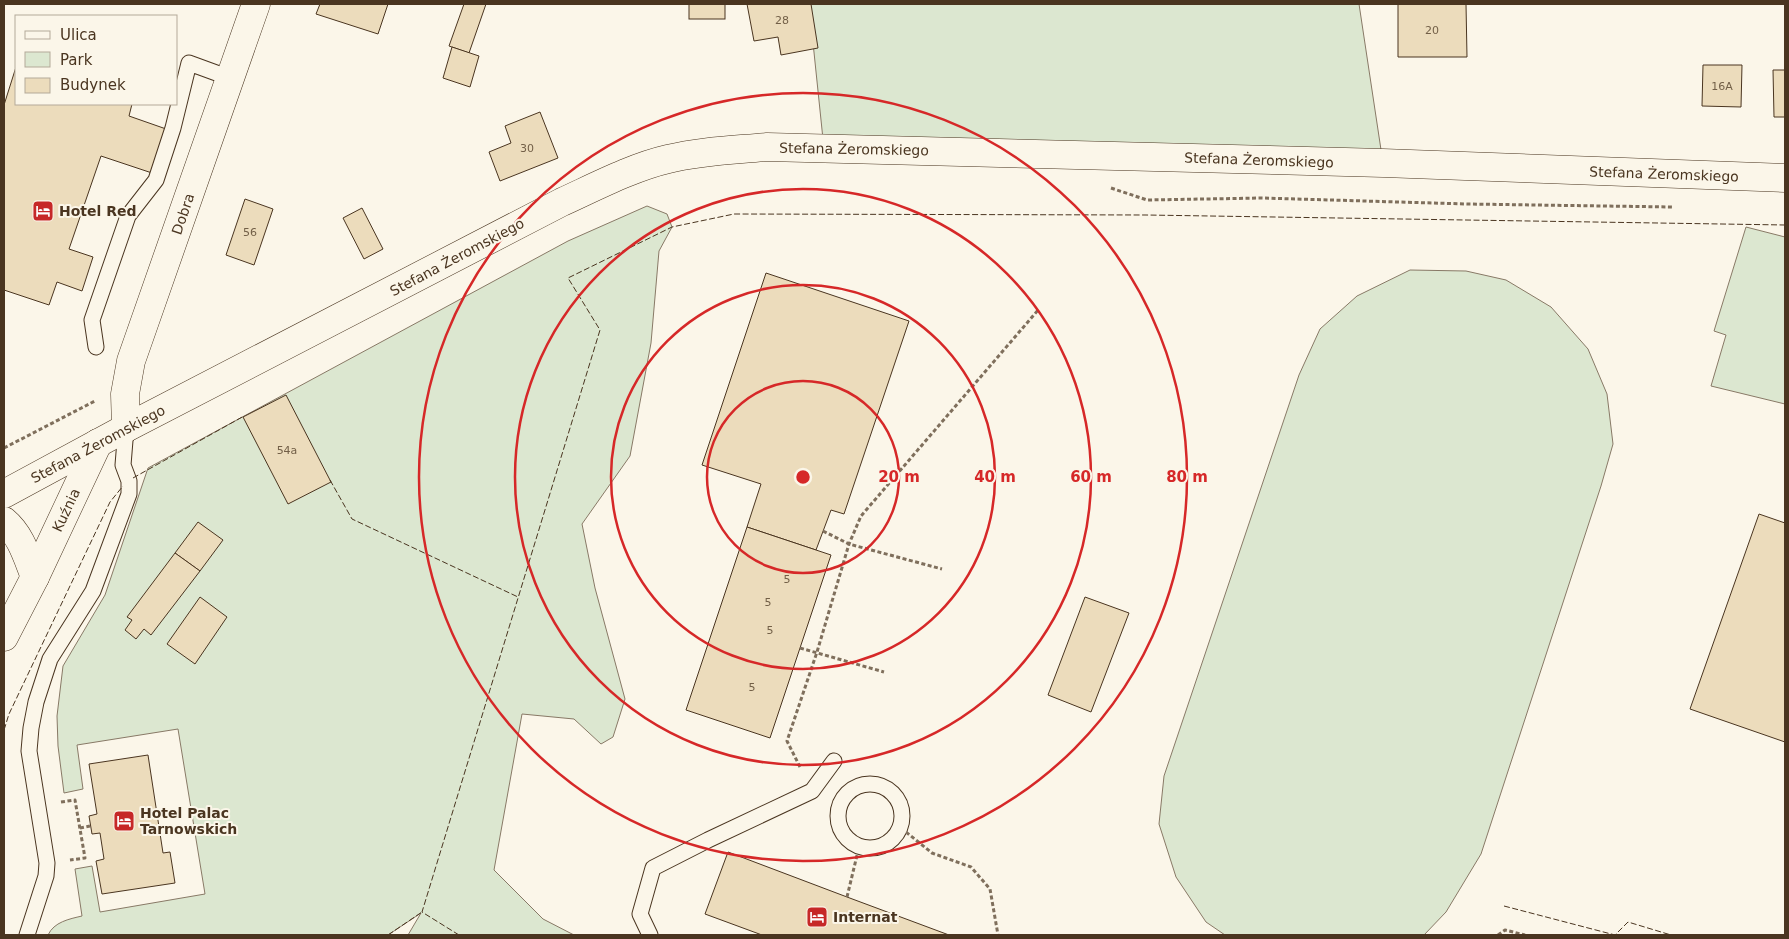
<svg xmlns="http://www.w3.org/2000/svg" width="1789" height="939" viewBox="0 0 1789 939" font-family="'DejaVu Sans',sans-serif">
	<style>
		.green { fill: #dce7d0; stroke: #887966 }
		.building { fill: #ecdcbc; stroke: #4a3520 }
		.lines { fill: none; stroke-linecap: round; stroke-linejoin: round }
		.service-casing { stroke: #4a3520; stroke-width: 17 }
		.minor-casing { stroke: #4a3520; stroke-width: 29 }
		.tertiary-casing { stroke: #4a3520; stroke-width: 29 }
		.path { stroke: #7f6f5c; stroke-width: 3; stroke-dasharray: 4 2.5; stroke-linecap: butt }
		.service { stroke: #fbf6e9; stroke-width: 15 }
		.minor { stroke: #fbf6e9; stroke-width: 28 }
		.tertiary { stroke: #fbf6e9; stroke-width: 28 }
		.fence { stroke: #4a3520; stroke-width: 1; stroke-dasharray: 6 2.5; stroke-linecap: butt }
		.ring { fill: none; stroke: #d62828; stroke-width: 2.5 }
		.labels { text-anchor: middle; dominant-baseline: central; stroke-width: 4; stroke-linejoin: round; paint-order: stroke }
		.number-label { font-size: 11px; fill: #725f47 }
		.street-label { font-size: 14px; fill: #4a3520; stroke: #fbf6e9 }
		.poi-label { font-size: 14px; font-weight: bold; fill: #4a3520; stroke: #fbf6e9; text-anchor: start }
		.centre { fill: #d62828; stroke: #fbf6e9; stroke-width: 2.5 }
		.ring-label { font-size: 15px; text-anchor: middle; font-weight: bold; fill: #d62828; stroke: #fbf6e9; stroke-width: 4; stroke-linejoin: round; paint-order: stroke }
	</style>
	<rect width="100%" height="100%" fill="#fbf6e9"/>
	<g class="green">
		<polygon points="809,4 1359,4 1383,163 824,149"/>
		<path d="M647,206L667,214L672,227L659,251L651,343L630,456L582,524L595,588L625,699L613,737L601,744L574,719L522,714L494,870L543,919L574,935H408L421,913L388,935H48C54,922 69,919 82,916L75,869L92,866L100,912L205,894L178,729L77,745L83,789L64,793L58,746L57,716L63,666L105,595L148,468L568,241Z"/>
		<polygon points="1746,227 1785,237 1785,404 1711,386 1726,335 1714,331"/>
		<polygon points="1410,270 1466,271 1506,280 1551,307 1588,349 1607,394 1613,444 1601,486 1481,854 1446,912 1424,935 1225,935 1206,922 1176,877 1159,824 1164,776 1299,375 1320,329 1357,296"/>
	</g>
	<g class="building">
		<polygon points="320,4 388,4 378,34 316,14"/>
		<polygon points="464,4 486,4 469,53 449,46"/>
		<rect x="689" y="4" width="36" height="15"/>
		<polygon points="747,4 811,4 818,48 781,55 778,37 754,41"/>
		<polygon points="1398,4 1466,4 1467,57 1398,57"/>
		<polygon points="452,47 479,56 470,87 443,78"/>
		<polygon points="1703,65 1742,65 1741,107 1702,106"/>
		<polygon points="16,67 16,104 132,104 129,116 169,130 155,174 101,156 69,249 93,257 82,291 57,282 49,305 4,290 4,105"/>
		<polygon points="1773,70 1785,70 1785,117 1774,117"/>
		<polygon points="540,112 558,158 500,181 489,152 511,143 505,126"/>
		<polygon points="245,199 273,209 254,265 226,255"/>
		<polygon points="362,208 383,249 364,259 343,218"/>
		<polygon points="766,273 909,321 844,514 831,510 816,550 747,527 761,484 702,465"/>
		<polygon points="286,395 331,482 288,504 243,417"/>
		<polygon points="1759,514 1785,523 1785,742 1690,709"/>
		<polygon points="198,522 223,540 200,571 175,553"/>
		<polygon points="747,527 831,555 770,738 686,710"/>
		<polygon points="175,553 200,571 151,635 144,629 136,639 125,630 132,620 127,617"/>
		<polygon points="200,597 227,617 195,664 167,644"/>
		<polygon points="1085,597 1129,613 1091,712 1048,695"/>
		<polygon points="148,755 163,853 170,852 175,883 102,894 96,861 104,859 100,833 92,834 89,816 97,814 89,764"/>
		<polygon points="728,852 847,897 949,935 762,935 705,914"/>
	</g>
	<g class="lines">
		<g class="service-casing">
			<g id="service">
				<polyline points="96,347 92,320 128,216 156,180 173,128 189,63 230,78"/>
				<circle cx="870" cy="816" r="32"/>
				<polyline points="27,935 46,876 47,863 29,751 31,728 36,702 50,659 93,591 129,494 129,481 123,465 126,428"/>
				<polyline points="650,935 640,914 653,868 708,840 812,791 834,761"/>
			</g>
		</g>
		<g class="minor-casing">
			<g id="minor">
				<polyline points="126,428 125,394 131,361 256,4"/>
				<path d="M4,521C21,535 27,557 35,577"/>
				<polyline points="4,637 35,577 98,443"/>
			</g>
		</g>
		<g class="tertiary-casing">
			<path id="tertiary" d="M4,494L126,428L562,202C595,187 633,167 668,159C700,151 734,150 767,147L1383,163L1785,178"/>
		</g>
		<g class="path">
			<polyline points="1111,188 1147,200 1262,198 1467,204 1673,207"/>
			<polyline points="4,448 95,401"/>
			<polyline points="823,531 849,544 942,569"/>
			<polyline points="800,648 884,672"/>
			<polyline points="800,767 787,741 817,652 849,544 861,516 1039,309"/>
			<polyline points="61,802 75,800 85,858 70,860"/>
			<polyline points="80,828 90,826"/>
			<polyline points="901,828 932,853 971,867 990,889 998,935"/>
			<polyline points="847,897 859,847"/>
			<polyline points="1498,935 1505,930 1525,935"/>
		</g>
		<use href="#service" class="service"/>
		<use href="#minor" class="minor"/>
		<use href="#tertiary" class="tertiary"/>
		<g class="fence">
			<polyline points="133,478 244,416"/>
			<polyline points="330,480 352,519 518,597 518,598"/>
			<polyline points="4,730 9,714 110,502 123,486"/>
			<polyline points="1504,906 1615,935 1628,922 1671,935"/>
			<polyline points="388,935 422,912"/>
			<polyline points="459,935 422,912 600,330 568,278 672,227 734,214 1146,215 1785,225"/>
		</g>
	</g>
	<g class="ring">
		<circle cx="803" cy="477" r="96"/>
		<circle cx="803" cy="477" r="192"/>
		<circle cx="803" cy="477" r="288"/>
		<circle cx="803" cy="477" r="384"/>
	</g>
	<defs>
		<g id="hotel-square" transform="scale(1.125)"><rect x="-9" y="-9" width="18" height="18" rx="4" fill="#c62828" stroke="#fbf6e9"/><path d="M-6-4.5h1.5V1H6V5H4.5V3h-9V5H-6ZM-4 0a1.8 1.8 0 1 1 3.6 0ZM.5 0V-2.5h3Q6-2.5 6 0Z" fill="#fff"/></g>
	</defs>
	<g fill-rule="evenodd">
		<use href="#hotel-square" x="43" y="211"/>
		<use href="#hotel-square" x="124" y="821"/>
		<use href="#hotel-square" x="817" y="917"/>
	</g>
	<g class="labels">
		<g class="number-label">
			<text x="782" y="20">28</text>
			<text x="1432" y="30">20</text>
			<text x="1722" y="86">16A</text>
			<text x="527" y="148">30</text>
			<text x="250" y="232">56</text>
			<text x="287" y="450">54a</text>
			<text x="787" y="579">5</text>
			<text x="768" y="602">5</text>
			<text x="770" y="630">5</text>
			<text x="752" y="687">5</text>
		</g>
		<g class="street-label">
			<text transform="translate(854 149) rotate(1)">Stefana Żeromskiego</text>
			<text transform="translate(1259 160) rotate(2)">Stefana Żeromskiego</text>
			<text transform="translate(1664 174) rotate(2)">Stefana Żeromskiego</text>
			<text transform="translate(183 214) rotate(-71)">Dobra</text>
			<text transform="translate(457 257) rotate(-28)">Stefana Żeromskiego</text>
			<text transform="translate(98 444) rotate(-28)">Stefana Żeromskiego</text>
			<text transform="translate(66 510) rotate(-65)">Kuźnia</text>
		</g>
		<g class="poi-label">
			<text x="59" y="211">Hotel Red</text>
			<text x="140" y="813">Hotel Palac<tspan x="140" dy="16">Tarnowskich</tspan></text>
			<text x="833" y="917">Internat</text>
		</g>
	</g>
	<circle cx="803" cy="477" r="8" class="centre"/>
	<g class="ring-label">
		<text x="899" y="482">20 m</text>
		<text x="995" y="482">40 m</text>
		<text x="1091" y="482">60 m</text>
		<text x="1187" y="482">80 m</text>
	</g>
	<rect width="1789" height="939" fill="none" stroke="#4a3520" stroke-width="10"/>
	<rect x="15" y="15" width="162" height="90" fill="#fbf6e9" stroke="#b4a999"/>
	<rect x="25" y="31" width="25" height="8" fill="#fbf6e9" stroke="#b4a999"/>
	<text x="60" y="40" font-size="15" fill="#4a3520">Ulica</text>
	<rect x="25" y="52" width="25" height="15" fill="#dce7d0" stroke="#b4a999"/>
	<text x="60" y="65" font-size="15" fill="#4a3520">Park</text>
	<rect x="25" y="78" width="25" height="15" fill="#ecdcbc" stroke="#b4a999"/>
	<text x="60" y="90" font-size="15" fill="#4a3520">Budynek</text>
</svg>
